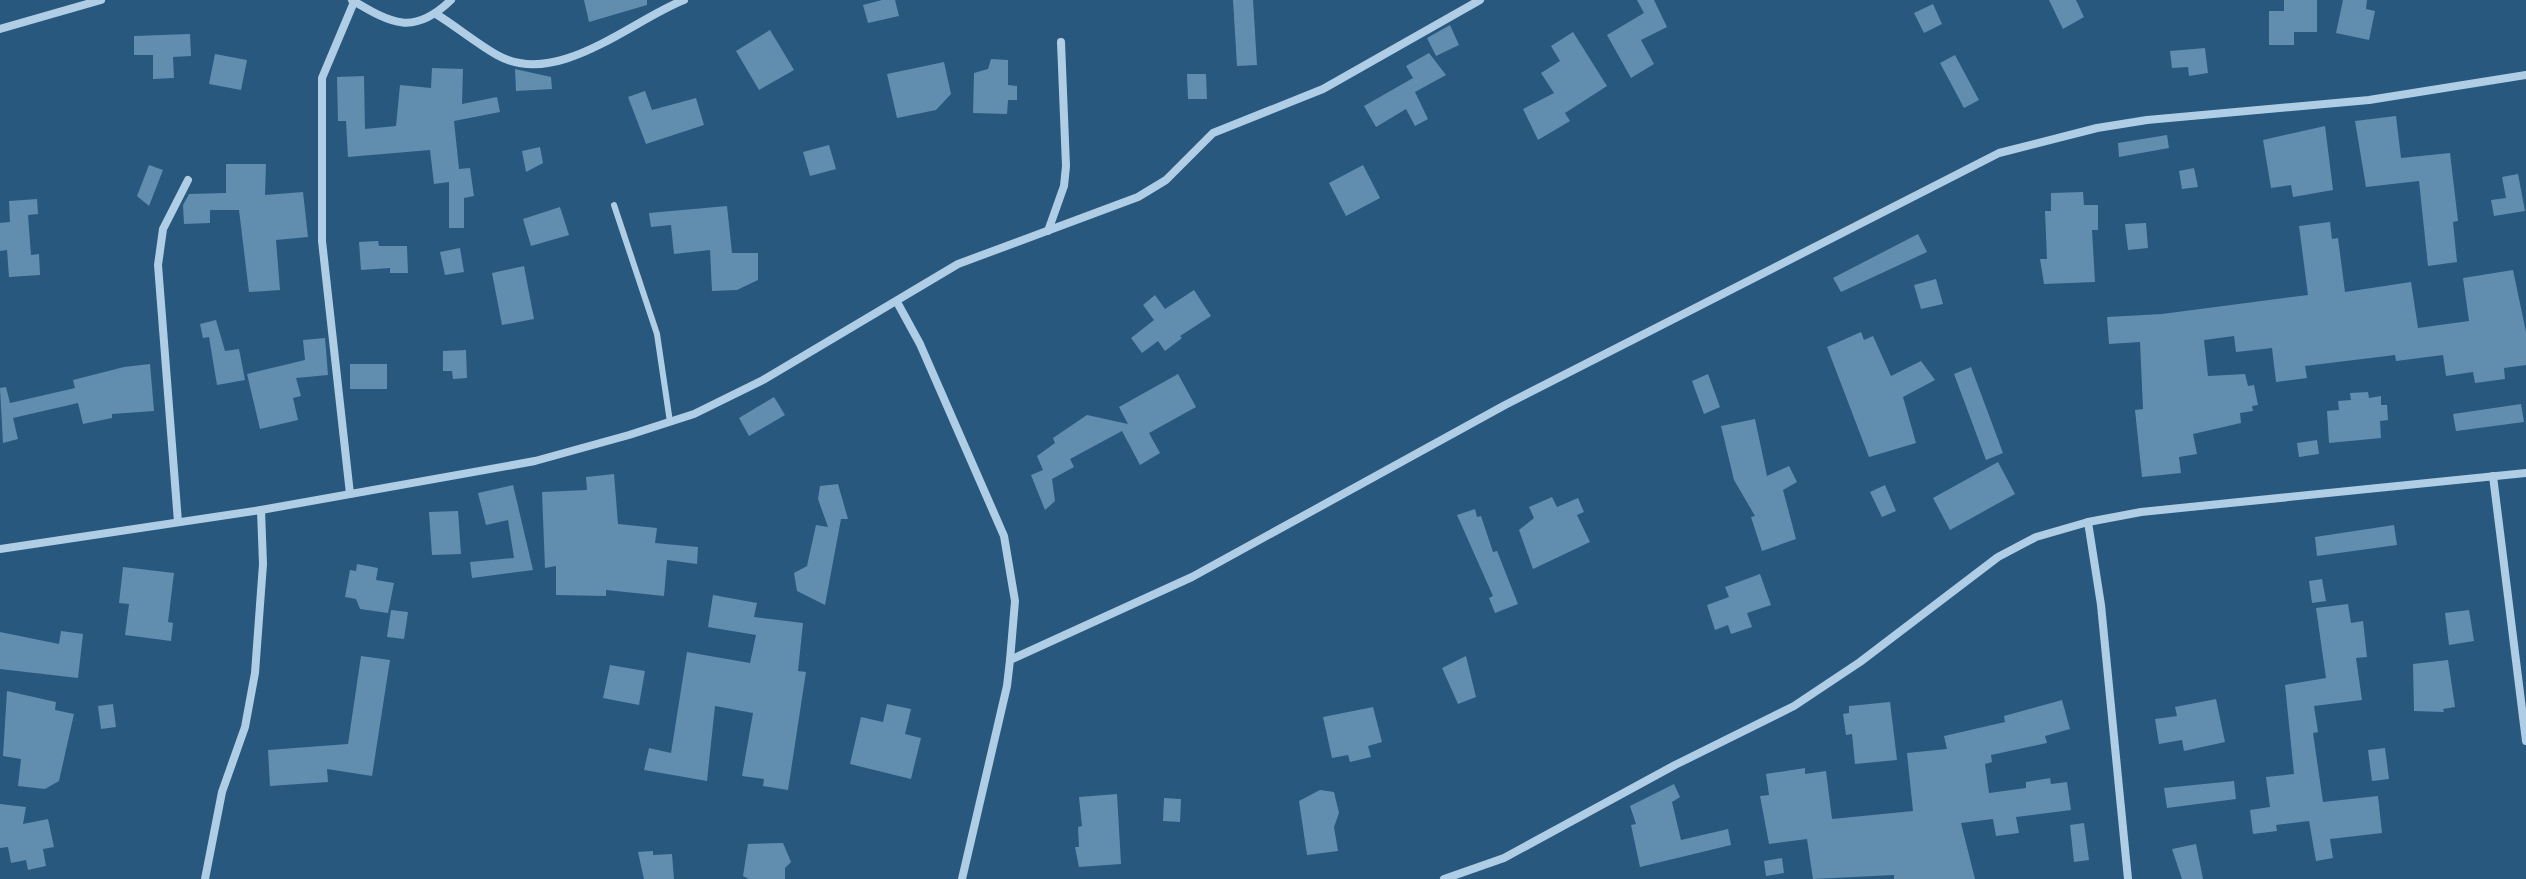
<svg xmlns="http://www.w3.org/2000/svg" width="2526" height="879" viewBox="0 0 2526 879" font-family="Montserrat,sans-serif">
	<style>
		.building { fill: #618daf }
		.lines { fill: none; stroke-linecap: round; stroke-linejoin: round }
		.lane { stroke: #afcee5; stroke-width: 6 }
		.street { stroke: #afcee5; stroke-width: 8 }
	</style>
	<rect width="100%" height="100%" fill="#28587e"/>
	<g class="building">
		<polygon points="584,0 647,0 647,5 589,22"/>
		<polygon points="882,0 895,0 899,16 868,23 863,5"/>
		<polygon points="1233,0 1253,0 1257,65 1237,66"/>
		<polygon points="1637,0 1654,0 1667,27 1641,40 1654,64 1631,78 1607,35 1644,13"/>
		<polygon points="2049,0 2076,0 2084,17 2063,29"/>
		<polygon points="2284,0 2317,0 2317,32 2294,32 2294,45 2269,45 2269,11 2284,11"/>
		<polygon points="2343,0 2367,0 2366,9 2375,11 2369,40 2336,33"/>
		<polygon points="1933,4 1942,24 1924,33 1914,13"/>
		<polygon points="1450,25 1459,45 1436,56 1427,38"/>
		<polygon points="770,30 794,70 759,90 736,51"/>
		<polygon points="1573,32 1607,86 1565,113 1570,121 1538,140 1523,109 1554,93 1541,73 1560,61 1551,46"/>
		<polygon points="190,34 191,56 173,57 174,78 153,79 153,55 134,55 134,36"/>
		<polygon points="2205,48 2208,73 2189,76 2188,67 2172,68 2170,51"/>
		<polygon points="1429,53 1446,75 1415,92 1428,119 1415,126 1406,109 1376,127 1364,106 1413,78 1406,66"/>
		<polygon points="215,54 247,60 241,90 209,84"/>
		<polygon points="1955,55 1979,100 1964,108 1940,63"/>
		<polygon points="991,59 1008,60 1008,85 1017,86 1017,100 1008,100 1007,114 973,113 974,73 988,69"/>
		<polygon points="944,62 951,94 936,110 897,118 887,74"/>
		<polygon points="432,68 463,69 462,104 497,97 500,112 454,121 459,169 470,168 474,196 464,198 464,228 449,228 449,182 434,184 430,150 348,157 346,121 338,121 337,77 364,76 365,129 396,126 400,85 431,88"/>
		<polygon points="515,69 551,77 552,89 516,91"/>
		<polygon points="1187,74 1206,74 1207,99 1188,99"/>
		<polygon points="645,91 652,110 696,98 704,125 646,144 628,97"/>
		<polygon points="2396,116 2401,158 2450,153 2458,221 2453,222 2457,262 2428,266 2419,181 2366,187 2355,121"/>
		<polygon points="2325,126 2333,190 2293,197 2291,185 2271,188 2263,140"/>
		<polygon points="2167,135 2169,148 2119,157 2118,143"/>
		<polygon points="829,145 836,169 810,176 803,152"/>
		<polygon points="540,147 543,163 526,172 522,151"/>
		<polygon points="226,164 266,164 265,195 303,192 308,237 276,240 280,290 249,292 239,210 210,210 210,223 184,224 183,205 189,194 226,193"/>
		<polygon points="149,165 163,170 149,206 137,196"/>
		<polygon points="1363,165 1380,198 1346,216 1329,183"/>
		<polygon points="2194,168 2198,187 2182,189 2179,171"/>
		<polygon points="2518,174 2525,211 2494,216 2491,200 2506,198 2502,177"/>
		<polygon points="2083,192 2084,205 2098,205 2098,230 2092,230 2095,282 2044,284 2040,259 2047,259 2045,211 2051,211 2051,193"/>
		<polygon points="37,199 38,214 28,215 31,255 39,254 40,275 9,277 7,250 0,251 0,223 10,222 9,201"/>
		<polygon points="727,206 732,253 758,253 758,280 737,290 712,291 710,250 674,254 671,225 651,227 649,213"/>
		<polygon points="560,207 569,235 531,246 523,219"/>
		<polygon points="2330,222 2332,239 2338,238 2345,292 2411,282 2418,328 2469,321 2463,278 2513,270 2526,332 2526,365 2504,368 2505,379 2475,383 2473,372 2446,376 2443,355 2396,361 2395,355 2305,366 2307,378 2276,382 2272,348 2236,352 2234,336 2204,340 2208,376 2245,374 2248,386 2254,385 2258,405 2252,406 2253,411 2240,413 2241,423 2193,434 2197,454 2179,457 2181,473 2142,477 2135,410 2143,409 2140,342 2109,344 2107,317 2162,314 2308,295 2299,226"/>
		<polygon points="2146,223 2148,248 2128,250 2125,224"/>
		<polygon points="1918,234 1927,252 1841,292 1833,278"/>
		<polygon points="378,241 379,246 407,246 408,273 390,273 390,268 361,270 359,242"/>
		<polygon points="460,248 464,272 445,275 440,252"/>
		<polygon points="524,266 534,319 502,325 492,273"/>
		<polygon points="1936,279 1943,304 1921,309 1914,285"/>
		<polygon points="1194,290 1211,316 1180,336 1182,338 1165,351 1158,341 1142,353 1131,338 1154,320 1143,305 1155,295 1165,309"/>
		<polygon points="216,320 225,351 239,349 245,380 217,385 209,337 203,338 200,324"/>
		<polygon points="1861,332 1864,340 1873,336 1891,376 1921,361 1935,380 1903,397 1916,443 1869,457 1827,347"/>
		<polygon points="325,338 328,375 296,378 301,396 293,398 298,420 260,429 247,374 305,360 303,340"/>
		<polygon points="466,350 467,378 453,379 452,371 443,371 443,351"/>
		<polygon points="150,364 154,411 112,414 112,418 83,424 78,403 13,418 18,439 3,443 0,388 6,387 10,403 75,388 73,380 124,367"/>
		<rect x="350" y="364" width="37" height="25"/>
		<polygon points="1971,367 2003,453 1986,460 1954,374"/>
		<polygon points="1178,374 1196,407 1149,433 1160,453 1140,465 1122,431 1070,459 1074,467 1052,479 1055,501 1045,510 1031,475 1043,470 1037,456 1055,443 1053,438 1087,415 1128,424 1119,407"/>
		<polygon points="1708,374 1720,407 1704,414 1692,381"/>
		<polygon points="2368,392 2369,398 2381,396 2381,405 2387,405 2388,420 2380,421 2381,438 2329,443 2327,411 2339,410 2338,401 2351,400 2350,393"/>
		<polygon points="774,397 785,415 749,436 739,418"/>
		<polygon points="2521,404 2524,422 2456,431 2453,414"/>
		<polygon points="1755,419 1767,476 1789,466 1797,482 1783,490 1796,539 1762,551 1751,517 1755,516 1734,480 1721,426"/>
		<polygon points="2317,440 2319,454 2299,457 2297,443"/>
		<polygon points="1998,462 2015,494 1950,530 1933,498"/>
		<polygon points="614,474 618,524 657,528 655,543 698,547 697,564 667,560 664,596 606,590 606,596 556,595 556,566 545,568 542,492 587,490 586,477"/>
		<polygon points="838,484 848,519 841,519 825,605 797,591 794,573 807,566 816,525 828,527 818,499 820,486"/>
		<polygon points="513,485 533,570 472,578 470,562 514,558 508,520 486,525 478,493"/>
		<polygon points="1885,485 1896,511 1882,517 1870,492"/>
		<polygon points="1552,497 1557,507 1578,498 1584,512 1577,515 1590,542 1533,569 1519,530 1534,518 1529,507"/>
		<polygon points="1475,509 1477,517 1481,516 1493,552 1497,551 1518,604 1495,613 1489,598 1493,596 1457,515"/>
		<polygon points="458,511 461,554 432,555 429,512"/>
		<polygon points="2394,525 2397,545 2317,556 2315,537"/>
		<polygon points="357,564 378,568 376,580 394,583 388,613 360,609 356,599 345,597 350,570 356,571"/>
		<polygon points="123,567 174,573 168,622 173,623 171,641 125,635 129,604 119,603"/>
		<polygon points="1760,574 1771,605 1747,613 1752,627 1731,634 1728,625 1715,630 1707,605 1729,597 1725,587"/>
		<polygon points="2322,579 2326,601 2312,603 2309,581"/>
		<polygon points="713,595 757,603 754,617 803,623 798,671 806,672 788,790 763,786 764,779 742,776 753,713 715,706 707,781 644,770 649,748 671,753 687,652 750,663 756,635 708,627"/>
		<polygon points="2348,604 2351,623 2363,621 2367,657 2356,658 2362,700 2314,706 2318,732 2313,733 2323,802 2378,796 2382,833 2330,839 2333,858 2316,861 2309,821 2276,825 2277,831 2253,834 2250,810 2270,807 2266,777 2294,774 2285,685 2326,678 2316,608"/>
		<polygon points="391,610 408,612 404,639 387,637"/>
		<polygon points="2469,610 2474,641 2449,645 2445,613"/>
		<polygon points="61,631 83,634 78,678 0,669 0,632 59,644"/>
		<polygon points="361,656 390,660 372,776 327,769 328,782 270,786 268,750 348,744"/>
		<polygon points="1466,656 1476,697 1458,704 1442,668"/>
		<polygon points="2448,660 2455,707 2443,709 2444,712 2414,711 2413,664"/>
		<polygon points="610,665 645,671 639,705 603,698"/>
		<polygon points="7,691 56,702 55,710 74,714 59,781 45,789 18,786 21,759 3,756"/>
		<polygon points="2216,699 2225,742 2184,751 2182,740 2159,744 2155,719 2177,716 2175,707"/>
		<polygon points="2062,700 2070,729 2045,736 2047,743 1991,755 1992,762 1985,764 1989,793 2026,788 2026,782 2050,778 2051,784 2067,782 2071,810 2016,817 2019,833 1996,836 1993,819 1961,823 1975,879 1894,879 1894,875 1813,879 1807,839 1769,844 1760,796 1769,795 1766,774 1805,768 1805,774 1826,771 1832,819 1913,811 1907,753 1947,749 1944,736 2005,722 2004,716"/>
		<polygon points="1890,702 1897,760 1855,764 1852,734 1846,735 1843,714 1849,713 1849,706"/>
		<polygon points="113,704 116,727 101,729 98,706"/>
		<polygon points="887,704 911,709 905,734 921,738 911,779 850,764 861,717 883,722"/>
		<polygon points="1373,707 1382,742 1368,746 1371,757 1350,762 1348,755 1332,758 1323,717"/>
		<polygon points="2385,748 2389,779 2372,781 2368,750"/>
		<polygon points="2234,781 2236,799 2167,808 2164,788"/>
		<polygon points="1674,784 1680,797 1672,802 1681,840 1728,829 1731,845 1640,867 1631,825 1636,824 1630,806"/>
		<polygon points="1320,790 1334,792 1339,813 1334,827 1338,851 1307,855 1299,801"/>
		<polygon points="1117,794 1121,864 1079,867 1075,847 1079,847 1078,827 1082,826 1079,797"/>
		<polygon points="1164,798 1181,799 1180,822 1163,821"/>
		<polygon points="0,804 26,807 23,824 48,819 54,847 43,849 46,866 28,870 26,860 11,863 8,847 0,848"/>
		<polygon points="2084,823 2089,860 2074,862 2070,825"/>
		<polygon points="783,843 791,862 785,868 785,879 749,879 743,876 748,844"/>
		<polygon points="2196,844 2203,879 2182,879 2172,849"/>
		<polygon points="653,851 653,855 672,854 674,879 644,879 638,852"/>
		<polygon points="1782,858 1784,873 1766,876 1764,861"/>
	</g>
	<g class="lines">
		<polyline class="lane" points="614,205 657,334 670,422"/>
		<g class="street">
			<path d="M352,0C392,24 414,36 451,0"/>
			<path d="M436,14C457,27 476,43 497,55C557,89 632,20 684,0"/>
			<polyline points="0,29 101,0"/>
			<polyline points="1048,231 1064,186 1066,166 1061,42"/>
			<polyline points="897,302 920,344 1004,536 1015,601 1010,660"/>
			<polyline points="2493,476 2526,741"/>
			<polyline points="350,494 322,241 322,78 354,2"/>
			<polyline points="178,522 158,265 163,229 188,180"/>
			<polyline points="0,549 261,510 535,461 629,435 694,414 763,380 958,264 1138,197 1166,180 1213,133 1323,89 1480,0"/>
			<polyline points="205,879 222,792 245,727 255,673 263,564 261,510"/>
			<polyline points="962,879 1007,686 1010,660 1192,577 1505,405 1999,153 2097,128 2147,120 2369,100 2526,75"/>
			<polyline points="1444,879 1504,858 1675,765 1794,706 1860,662 1998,557 2036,537 2088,522"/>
			<polyline points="2128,879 2101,605 2088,522 2141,512 2526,473"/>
		</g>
	</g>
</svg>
